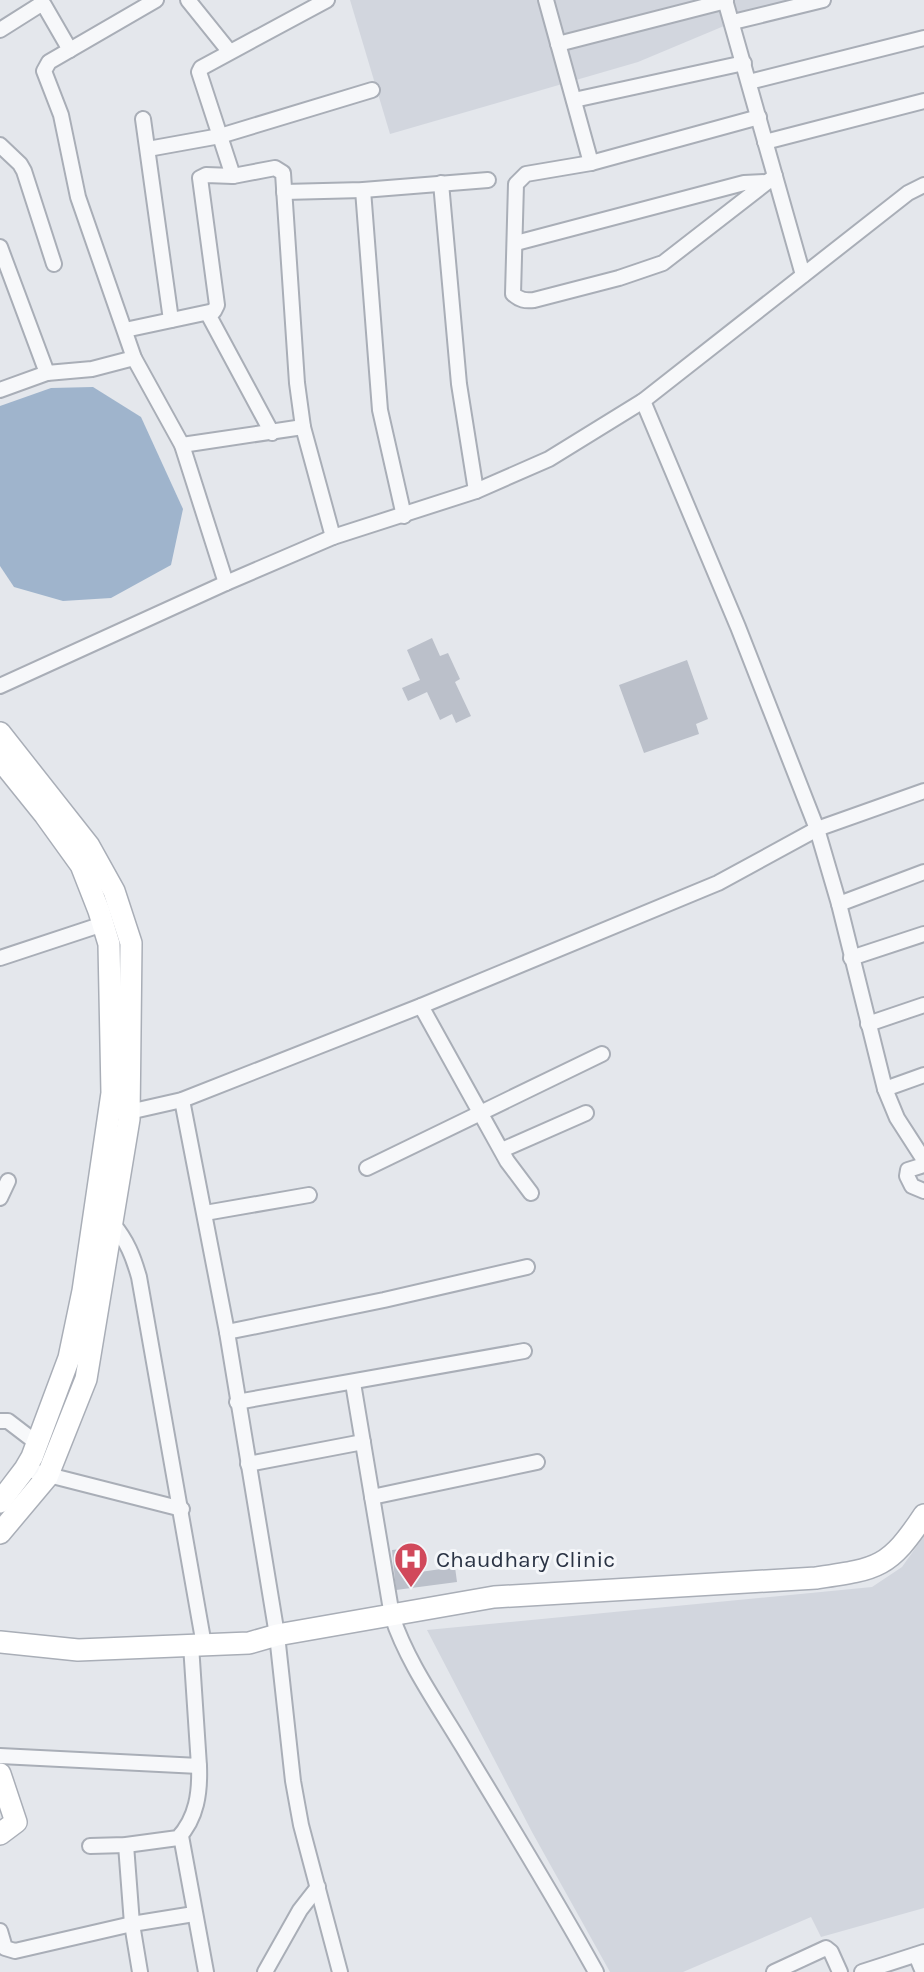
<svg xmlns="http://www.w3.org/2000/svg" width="924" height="1972" viewBox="0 0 924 1972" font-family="Karla,sans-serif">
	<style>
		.built { fill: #d2d6de }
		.water { fill: #9fb4cc }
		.building { fill: #bbc0ca }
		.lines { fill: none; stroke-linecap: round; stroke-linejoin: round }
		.street-casing { stroke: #a9aeb7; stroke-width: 18 }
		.secondary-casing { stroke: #a9aeb7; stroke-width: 24 }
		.street { stroke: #f7f8fa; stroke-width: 14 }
		.secondary { stroke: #fff; stroke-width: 21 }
		.labels { text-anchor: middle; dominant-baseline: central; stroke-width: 6; stroke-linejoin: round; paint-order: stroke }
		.poi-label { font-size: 23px; fill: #2b3445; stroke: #f4f6f9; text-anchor: start }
	</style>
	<rect width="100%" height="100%" fill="#e4e7ec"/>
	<g class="built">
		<polygon points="350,0 786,0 638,62 390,134"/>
		<polygon points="924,1536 924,1908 821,1937 811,1917 683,1972 610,1972 532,1832 427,1630 872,1587 902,1567"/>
	</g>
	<polygon class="water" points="93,387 141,417 183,509 171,565 111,598 63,601 14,587 0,566 0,406 51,388"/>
	<g class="building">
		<polygon points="432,638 440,656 448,653 460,679 455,682 471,716 456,723 452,714 440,720 427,692 408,701 402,688 420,680 407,650"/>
		<polygon points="687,660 708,719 696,724 699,734 644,753 619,685"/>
		<polygon points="417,1547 420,1572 455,1567 457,1582 396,1590 392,1550"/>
	</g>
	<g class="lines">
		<g class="street-casing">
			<g id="street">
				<polyline points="156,0 49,62 44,71 61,115 78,197 134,358 182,445 226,583"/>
				<polyline points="188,0 229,51"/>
				<polyline points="546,0 591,163"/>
				<polyline points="725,0 803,275"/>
				<polyline points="733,22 823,0"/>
				<polyline points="0,30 38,6 44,5 70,50"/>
				<polyline points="558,44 726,1"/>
				<polyline points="749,82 924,38"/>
				<polyline points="574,100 744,63"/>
				<path d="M759,117L591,163L526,174L516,184L513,294C520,300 525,301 534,300L619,278L663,263L775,176"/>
				<polyline points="143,119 171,320"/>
				<polyline points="765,142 924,101"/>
				<polyline points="0,145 20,164 24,171 54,264"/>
				<polyline points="148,149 220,136 372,90"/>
				<polyline points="233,176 199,72 201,68 327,0"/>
				<polyline points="441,183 459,384 476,491"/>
				<polyline points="363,190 380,410 404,516"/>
				<polyline points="284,192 363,190 488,180"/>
				<polyline points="516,243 744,183 767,182"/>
				<polyline points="0,247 47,373"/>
				<polyline points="208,314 272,433"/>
				<polyline points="125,330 214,311 217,305 200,178 206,175 233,176 275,168 283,173 297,383 303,427 333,537"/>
				<polyline points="0,390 47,373 92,369 134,358"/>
				<polyline points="643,401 738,627 817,829 839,904 885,1089 897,1118 924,1160"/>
				<polyline points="182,445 303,427"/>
				<polyline points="0,686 226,583 333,537 476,491 549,459 643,401 908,193 924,185"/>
				<polyline points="839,904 924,872"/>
				<polyline points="0,958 103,924"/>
				<polyline points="851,958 924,934"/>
				<polyline points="421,1006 507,1161 531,1193"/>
				<polyline points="868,1024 924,1005"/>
				<polyline points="885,1089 924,1075"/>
				<polyline points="182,1100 227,1332 277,1635 293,1781 301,1825 340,1972"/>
				<polyline points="121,1112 129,1112 182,1100 421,1006 718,883 817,829 924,791"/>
				<polyline points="502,1150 586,1113"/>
				<polyline points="924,1165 908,1170 907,1176 912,1186 924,1191"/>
				<polyline points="367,1168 602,1054"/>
				<polyline points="0,1198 8,1181"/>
				<polyline points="205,1213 309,1195"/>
				<path d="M113,1224C127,1241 133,1256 139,1277L204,1645"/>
				<polyline points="227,1332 384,1300 527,1267"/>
				<path d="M353,1383L392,1616C407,1662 438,1705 463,1747C508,1822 554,1896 596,1972"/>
				<polyline points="237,1402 524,1351"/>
				<polyline points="0,1421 8,1421 38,1444"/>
				<polyline points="248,1464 363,1442"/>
				<polyline points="25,1469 182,1509"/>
				<polyline points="372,1497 537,1462"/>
				<polyline points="0,1756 199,1766 191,1645"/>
				<polyline points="181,1836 206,1972"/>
				<polyline points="126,1845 132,1924 140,1972"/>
				<path d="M90,1846L126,1845L178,1838C197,1818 200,1792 199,1766"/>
				<polyline points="0,1931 5,1948 15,1951 132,1924 194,1914"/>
				<polyline points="916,1955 923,1972"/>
				<polyline points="265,1972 300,1910 318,1887"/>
				<polyline points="774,1972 826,1948 831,1952 840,1972"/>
				<polyline points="862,1972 924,1952"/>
			</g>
		</g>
		<g class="secondary-casing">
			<g id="secondary">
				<polyline points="0,733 89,846 114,891 131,943 129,1119 86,1379 47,1477 0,1533"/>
				<polyline points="0,759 45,815 81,865 99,911 109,944 112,1093 83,1291 69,1358 32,1457 25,1469 0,1502"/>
				<path d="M0,1642L78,1650L249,1643L277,1635L494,1597L816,1578C878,1569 889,1568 924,1515"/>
				<polyline points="0,1774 16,1822 0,1834"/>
			</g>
		</g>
		<use href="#street" class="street"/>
		<use href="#secondary" class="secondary"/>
	</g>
	<defs>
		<g id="hospital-pin" transform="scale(1.75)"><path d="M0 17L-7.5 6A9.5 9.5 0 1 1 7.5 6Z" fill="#d1495b" stroke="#f4f6f9"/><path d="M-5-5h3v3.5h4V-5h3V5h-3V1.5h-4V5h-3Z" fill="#fff"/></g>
	</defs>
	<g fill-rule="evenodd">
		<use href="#hospital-pin" x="411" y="1559"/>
	</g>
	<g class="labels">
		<g class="poi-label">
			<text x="436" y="1559">Chaudhary Clinic</text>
		</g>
	</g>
</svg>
